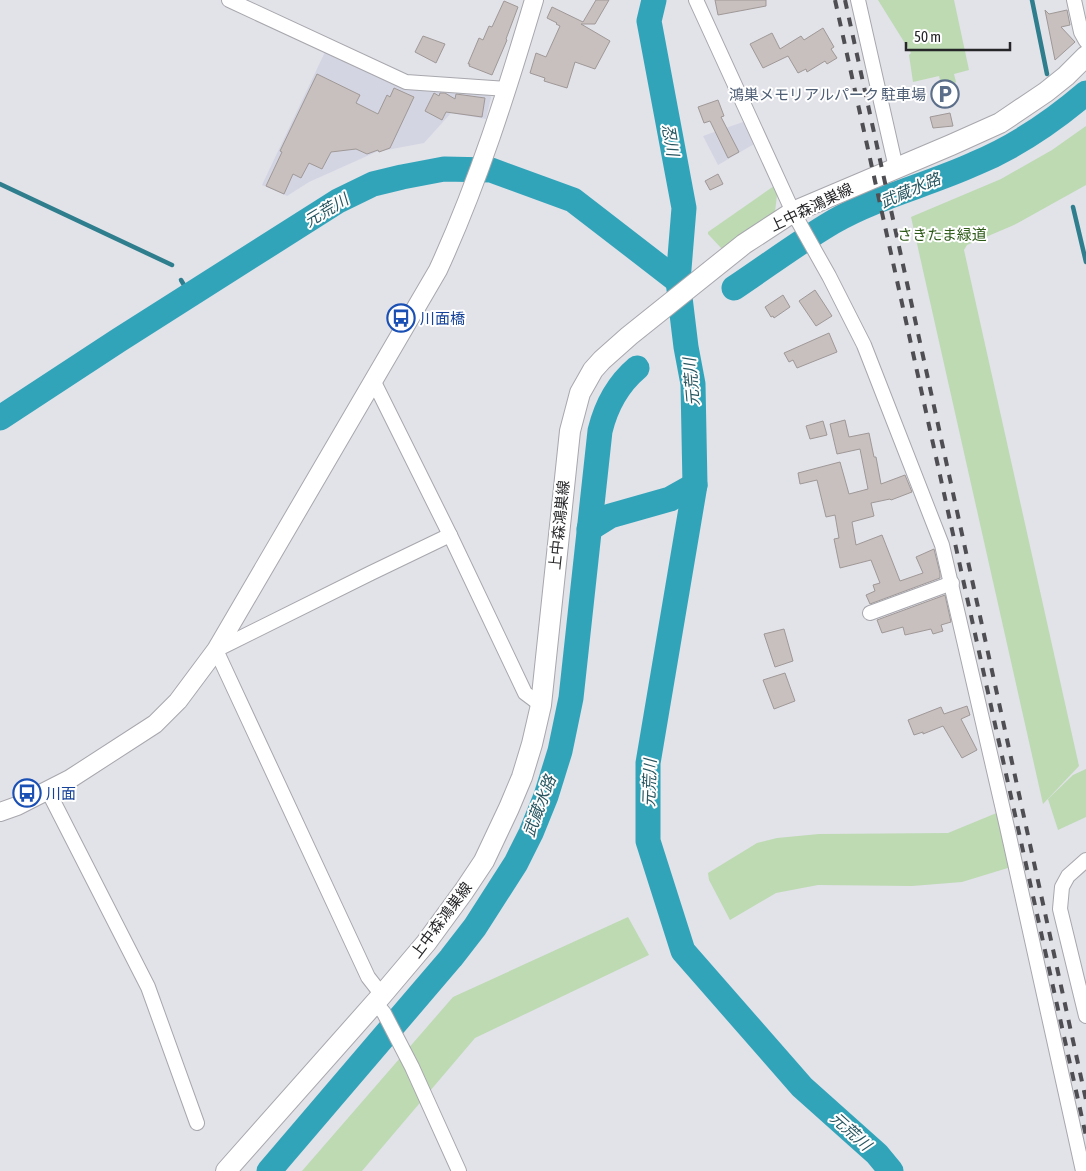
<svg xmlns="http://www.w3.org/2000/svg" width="1086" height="1171" viewBox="0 0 1086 1171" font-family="'Asap Condensed','Noto Sans JP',sans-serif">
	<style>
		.built { fill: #d4d5e3 }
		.green { fill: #bddab2 }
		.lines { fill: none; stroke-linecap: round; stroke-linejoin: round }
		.stream { stroke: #2e7e8e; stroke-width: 4.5 }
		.river { stroke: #32a4ba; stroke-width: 25 }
		.building { fill: #c7c0be; stroke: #9f9897 }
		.minor-casing { stroke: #a7a7ad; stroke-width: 16 }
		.tertiary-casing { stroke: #a7a7ad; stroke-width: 20 }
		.secondary-casing { stroke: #a7a7ad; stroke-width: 22 }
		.minor { stroke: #fff; stroke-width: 14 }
		.tertiary { stroke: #fff; stroke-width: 18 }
		.secondary { stroke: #fff; stroke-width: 20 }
		.rail { stroke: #4f4f53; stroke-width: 4; stroke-dasharray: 9 9; stroke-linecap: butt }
		.labels { text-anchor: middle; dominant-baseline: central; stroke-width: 4; stroke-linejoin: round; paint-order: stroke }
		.service-label { font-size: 15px; fill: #4e5e75; stroke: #fff; text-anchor: end }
		.street-label { font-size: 15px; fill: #262629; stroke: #fff }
		.park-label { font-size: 15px; fill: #2d5917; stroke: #fff }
		.transit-label { font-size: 15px; fill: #164399; stroke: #fff; text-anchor: start }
		.water-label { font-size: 16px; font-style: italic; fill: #275660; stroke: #fff }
	</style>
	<rect width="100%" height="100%" fill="#e2e2e9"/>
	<g class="built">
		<polygon points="325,52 401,87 489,94 491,97 486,119 451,113 424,143 376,152 309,182 287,196 262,185"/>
		<polygon points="743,122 754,144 718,165 703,136"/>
	</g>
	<g class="green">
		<polygon points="878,0 954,0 969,70 954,74 956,82 954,84 950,82 946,83 944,86 941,84 939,76 913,82 909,55 911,53"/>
		<polygon points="1086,126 1086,185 1014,225 967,245 964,250 1079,766 1043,804 911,217 1001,179 1052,150"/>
		<polygon points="774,186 777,195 775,212 723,250 708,234 708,232"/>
		<polygon points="1086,769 1086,817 1058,830 1048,799 1073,775"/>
		<polygon points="999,812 1011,867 962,882 912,886 818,885 776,893 730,920 709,880 708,873 757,843 777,838 819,834 948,833"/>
		<polygon points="628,917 649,955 475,1038 362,1171 302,1171 453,997"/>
	</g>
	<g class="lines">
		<g class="stream">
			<polyline points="1032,0 1047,74"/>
			<polyline points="0,184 172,265"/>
			<polyline points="1073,207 1086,262"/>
			<polyline points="181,280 190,295"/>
		</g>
		<g class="river">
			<polyline points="654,0 649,21 684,208 678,281 686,347 693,384 695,485 648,763 648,841 683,951 802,1087 877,1154 891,1171"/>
			<path d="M734,288C767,266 799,242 833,222C876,197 928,185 974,164C1015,147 1052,122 1086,93"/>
			<polyline points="0,418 119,340 338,201 373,184 402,177 444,169 491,170 573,200 678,281"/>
			<polyline points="589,529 610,516 670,499 695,485"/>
			<path d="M269,1171L451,958L475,927L516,863L531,833L546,796L560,751L571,698L600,431C606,406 617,385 637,368"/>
		</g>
	</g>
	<g class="building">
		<polygon points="596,0 609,0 595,24 581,24 610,41 595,69 575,62 567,88 544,81 545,78 530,73 536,53 546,57 560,26 556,24 557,23 547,18 552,7 583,22"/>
		<polygon points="715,0 766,0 766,6 718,15"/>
		<polygon points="504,1 518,7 506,39 507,40 492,75 469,66 470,64 468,64 479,38 483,40 489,26 492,27"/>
		<polygon points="1045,10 1049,14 1067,10 1070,25 1061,27 1075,42 1055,60"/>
		<polygon points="823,28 834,47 831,49 837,58 827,64 825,61 807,72 806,69 798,73 788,56 763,68 750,44 772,33 780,49 801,36 804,40"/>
		<polygon points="423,36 445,44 436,63 415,52"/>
		<polygon points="317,74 360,95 356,103 378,114 387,95 390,97 394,88 414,97 390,148 379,152 378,150 367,154 356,149 331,152 322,169 309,163 301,178 293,174 284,194 266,186 282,152 280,151"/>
		<polygon points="434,93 439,96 440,93 445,93 455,99 456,94 485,98 482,117 446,112 442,120 425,111"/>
		<polygon points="718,100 724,116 721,117 739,152 728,158 710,121 704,123 698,107"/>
		<polygon points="950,113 953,126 933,128 930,117"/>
		<polygon points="718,174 723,184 710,190 705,181"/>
		<polygon points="815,290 832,316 816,326 799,301"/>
		<polygon points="783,295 790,307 774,318 773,316 771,317 765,307"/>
		<polygon points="829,333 837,352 797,368 793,360 789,362 784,353"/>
		<polygon points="845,420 849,437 869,433 874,457 876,457 881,484 905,475 912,492 891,500 890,499 871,503 874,516 852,522 856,545 882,535 900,581 923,573 916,557 934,549 940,573 940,578 870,604 866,595 875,591 873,585 880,583 871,560 840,568 834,539 839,538 835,515 826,517 817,480 800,484 798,473 840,462 849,494 868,489 860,449 837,454 830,424"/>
		<polygon points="823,421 827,435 810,439 806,426"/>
		<polygon points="945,595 951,622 941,625 943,631 933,634 931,629 905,635 903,627 882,633 877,620"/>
		<polygon points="784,629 793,661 775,667 764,634"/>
		<polygon points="785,673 795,701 774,709 763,680"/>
		<polygon points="967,706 970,715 961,719 977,750 962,758 943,726 923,734 923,732 914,735 908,720 941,707 944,714"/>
	</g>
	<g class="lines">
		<g class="minor-casing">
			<g id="minor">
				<polyline points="229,0 406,82 507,89"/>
				<polyline points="696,0 793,212 829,276 864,345 942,545 1007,827 1083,1171"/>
				<polyline points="858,0 896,168"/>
				<polyline points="1074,0 1081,32 1086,41"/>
				<polyline points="373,380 450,535 525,693 541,705"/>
				<polyline points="870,613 952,583"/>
				<polyline points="48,791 148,987 197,1123"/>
				<polyline points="1086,860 1068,876 1062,887 1060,909 1086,1016"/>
				<polyline points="382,995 368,977 216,650 371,573 450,535"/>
				<polyline points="375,1002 384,1013 412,1067 459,1171"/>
			</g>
		</g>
		<g class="tertiary-casing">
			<path id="tertiary" d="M0,812L17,806L70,779L155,724L178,701L216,650L438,270C478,183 507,91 534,0"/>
		</g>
		<g class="secondary-casing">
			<polyline id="secondary" points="226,1171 382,995 426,943 464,891 484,861 509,808 522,777 532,744 541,705 570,431 580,393 593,370 602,360 629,336 744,244 793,212 951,145 1000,123 1046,92 1066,76 1086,56"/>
		</g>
		<use href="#minor" class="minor"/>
		<use href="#tertiary" class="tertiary"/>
		<use href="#secondary" class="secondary"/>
		<g class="rail">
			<polyline points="835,0 1086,1136"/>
			<polyline points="845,0 1086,1100"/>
		</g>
	</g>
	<defs>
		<g id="parking-ring" transform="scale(1.4375)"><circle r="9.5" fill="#fff" stroke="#5c6f8a" stroke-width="1.5"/><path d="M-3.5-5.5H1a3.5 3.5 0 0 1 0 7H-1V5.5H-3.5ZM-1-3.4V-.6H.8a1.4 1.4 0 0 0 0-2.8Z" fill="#5c6f8a"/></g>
		<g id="bus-ring" transform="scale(1.4375)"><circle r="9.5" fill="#fff" stroke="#1a4fb4" stroke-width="1.5"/><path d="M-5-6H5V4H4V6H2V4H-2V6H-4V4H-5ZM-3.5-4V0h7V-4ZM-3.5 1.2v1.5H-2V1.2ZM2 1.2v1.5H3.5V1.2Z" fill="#1a4fb4"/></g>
	</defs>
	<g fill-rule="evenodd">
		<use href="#parking-ring" x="945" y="94"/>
		<use href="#bus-ring" x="401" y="318"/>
		<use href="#bus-ring" x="27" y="793"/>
	</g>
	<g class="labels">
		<g class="service-label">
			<text x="926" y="94">鴻巣メモリアルパーク 駐車場</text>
		</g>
		<g class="street-label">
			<text transform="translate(811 207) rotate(-26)">上中森鴻巣線</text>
			<text transform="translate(559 525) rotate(-84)">上中森鴻巣線</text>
			<text transform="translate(441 920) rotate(-53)">上中森鴻巣線</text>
		</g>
		<g class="park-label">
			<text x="942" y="234">さきたま緑道</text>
		</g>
		<g class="transit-label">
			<text x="420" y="318">川面橋</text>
			<text x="46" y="793">川面</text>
		</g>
		<g class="water-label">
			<text transform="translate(671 140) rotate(80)">忍川</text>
			<text transform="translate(910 190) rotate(-23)">武蔵水路</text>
			<text transform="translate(326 210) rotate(-31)">元荒川</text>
			<text transform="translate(691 382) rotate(-95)">元荒川</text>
			<text transform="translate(649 783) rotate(-88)">元荒川</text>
			<text transform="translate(539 806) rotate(-69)">武蔵水路</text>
			<text transform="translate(851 1131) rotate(42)">元荒川</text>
		</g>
	</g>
	<path d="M906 42v8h104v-8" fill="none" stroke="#262629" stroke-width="2.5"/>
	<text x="914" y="42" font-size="15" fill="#262629" stroke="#ffffff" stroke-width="4" paint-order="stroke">50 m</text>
</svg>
